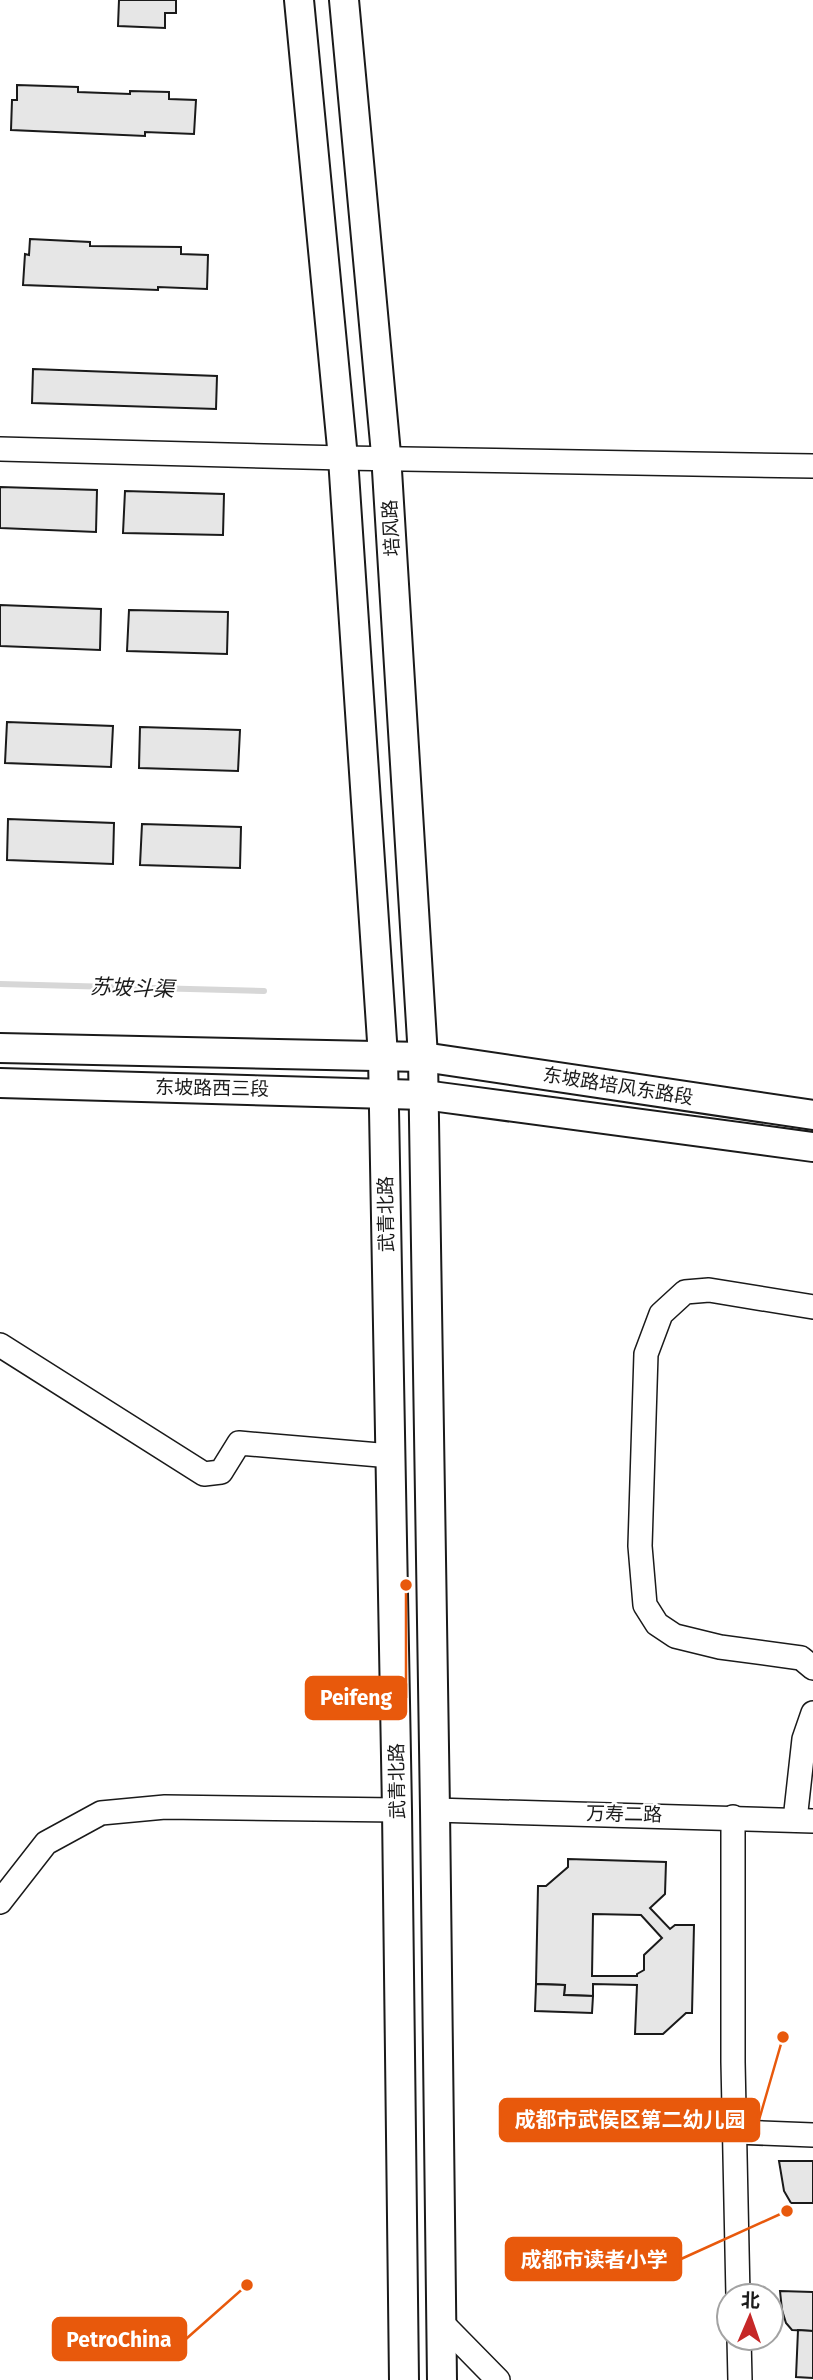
<svg xmlns="http://www.w3.org/2000/svg" width="813" height="2380" viewBox="0 0 813 2380" font-family="'Fira Sans','Noto Sans SC',sans-serif">
	<style>
		.lines { fill: none; stroke-linecap: round; stroke-linejoin: round }
		.stream { stroke: #d7d7d7; stroke-width: 6 }
		.building { fill: #e6e6e6; stroke: #1a1a1a; stroke-width: 2; fill-rule: evenodd }
		.minor-casing { stroke: #1a1a1a; stroke-width: 26 }
		.major-casing { stroke: #1a1a1a; stroke-width: 32 }
		.minor { stroke: #fff; stroke-width: 23 }
		.major { stroke: #fff; stroke-width: 28 }
		.labels { text-anchor: middle; dominant-baseline: central; stroke-width: 5; stroke-linejoin: round; paint-order: stroke }
		.street-label { font-size: 19px; fill: #1a1a1a; stroke: #fff }
		.water-label { font-size: 21px; font-style: italic; fill: #1a1a1a; stroke: #fff }
		.leader { fill: none; stroke: #e8590c; stroke-width: 2.5 }
		.callout-dot { fill: #e8590c; stroke: #fff; stroke-width: 2.5 }
		.callout { fill: #e8590c; stroke: #e8590c; stroke-width: 2.5 }
		.callout-label { font-size: 21px; text-anchor: middle; font-weight: bold; fill: #fff }
	</style>
	<rect width="100%" height="100%" fill="#fff"/>
	<g class="lines">
		<polyline class="stream" points="0,984 264,991"/>
	</g>
	<g class="building">
		<polygon points="119,0 176,0 176,13 165,13 165,28 118,26"/>
		<polygon points="17,85 78,87 78,92 130,94 130,91 169,92 169,99 196,100 194,134 145,132 145,136 11,130 12,100 17,100"/>
		<polygon points="30,239 90,242 90,246 181,247 181,254 208,255 207,289 158,287 158,290 23,285 25,254 29,255"/>
		<polygon points="33,369 217,376 216,409 32,403"/>
		<polygon points="0,487 97,490 96,532 0,528"/>
		<polygon points="125,491 224,494 223,535 123,533"/>
		<polygon points="0,605 101,609 100,650 0,646"/>
		<polygon points="129,610 228,612 227,654 127,651"/>
		<polygon points="7,722 113,726 111,767 5,763"/>
		<polygon points="140,727 240,730 238,771 139,768"/>
		<polygon points="8,819 114,823 113,864 7,860"/>
		<polygon points="142,824 241,827 240,868 140,865"/>
		<path d="M568,1859L666,1862L665,1894L650,1908L670,1929L675,1925H694L692,2013H686L663,2034H635L637,1985L593,1984V1996L564,1995L565,1985L536,1984L538,1886H546L568,1867ZM593,1914L641,1915L662,1938L644,1955V1970L637,1974V1976H592Z"/>
		<polygon points="536,1984 565,1985 564,1995 593,1996 592,2013 535,2011"/>
		<polygon points="779,2161 813,2161 813,2203 791,2203 784,2191"/>
		<polygon points="780,2291 813,2292 813,2331 792,2330 786,2323 782,2310"/>
		<polygon points="798,2330 813,2331 813,2378 796,2377"/>
	</g>
	<g class="lines">
		<g class="minor-casing">
			<g id="minor">
				<polyline points="0,449 343,458 813,466"/>
				<polyline points="813,1307 709,1290 685,1292 661,1314 646,1354 640,1546 645,1605 657,1624 675,1636 720,1647 801,1658 813,1668"/>
				<polyline points="0,1345 204,1474 221,1472 239,1443 391,1456"/>
				<polyline points="435,1810 813,1821"/>
				<polyline points="733,1817 733,2062 738,2296"/>
				<polyline points="795,1820 804,1739 813,1713"/>
				<polyline points="0,1902 46,1843 101,1813 165,1807 397,1810"/>
				<polyline points="735,2132 813,2135"/>
				<polyline points="442,2323 498,2380"/>
				<polyline points="739,2338 740,2380"/>
			</g>
		</g>
		<g class="major-casing">
			<g id="major">
				<polyline points="299,0 343,458 383,1056 397,1810 404,2380"/>
				<polyline points="344,0 386,454 423,1057 435,1810 442,2380"/>
				<polyline points="0,1048 423,1057 813,1115"/>
				<polyline points="0,1083 424,1095 813,1147"/>
			</g>
		</g>
		<use href="#minor" class="minor"/>
		<use href="#major" class="major"/>
	</g>
	<g class="labels">
		<g class="street-label">
			<text transform="translate(391 528) rotate(-93)">培风路</text>
			<text transform="translate(618 1086) rotate(9)">东坡路培风东路段</text>
			<text transform="translate(212 1088) rotate(1)">东坡路西三段</text>
			<text transform="translate(386 1214) rotate(-91)">武青北路</text>
			<text transform="translate(397 1781) rotate(-91)">武青北路</text>
			<text transform="translate(624 1814) rotate(1)">万寿二路</text>
		</g>
		<g class="water-label">
			<text transform="translate(132 988) rotate(2)">苏坡斗渠</text>
		</g>
	</g>
	<path class="leader" d="M406 1585L406 1698M783 2037L759 2120M787 2211L681 2259M247 2285L186 2339"/>
	<g class="callout-dot">
		<circle cx="406" cy="1585" r="7"/>
		<circle cx="783" cy="2037" r="7"/>
		<circle cx="787" cy="2211" r="7"/>
		<circle cx="247" cy="2285" r="7"/>
	</g>
	<g class="callout">
		<rect x="306" y="1677" width="100" height="42" rx="7"/>
		<rect x="500" y="2099" width="259" height="42" rx="7"/>
		<rect x="506" y="2238" width="175" height="42" rx="7"/>
		<rect x="53" y="2318" width="133" height="42" rx="7"/>
	</g>
	<g class="callout-label">
		<text x="356" y="1705">Peifeng</text>
		<text x="630" y="2127">成都市武侯区第二幼儿园</text>
		<text x="594" y="2267">成都市读者小学</text>
		<text x="119" y="2347">PetroChina</text>
	</g>
	<g transform="translate(750 2317) rotate(2)"><circle r="33" fill="#ffffff" stroke="#a3a3a3" stroke-width="2"/>
	<path d="M0-5L12 26L0 18L-12 26Z" fill="#c62828"/>
	<text y="-10" font-size="19" font-weight="bold" text-anchor="middle" fill="#1a1a1a">北</text>
	</g>
</svg>
